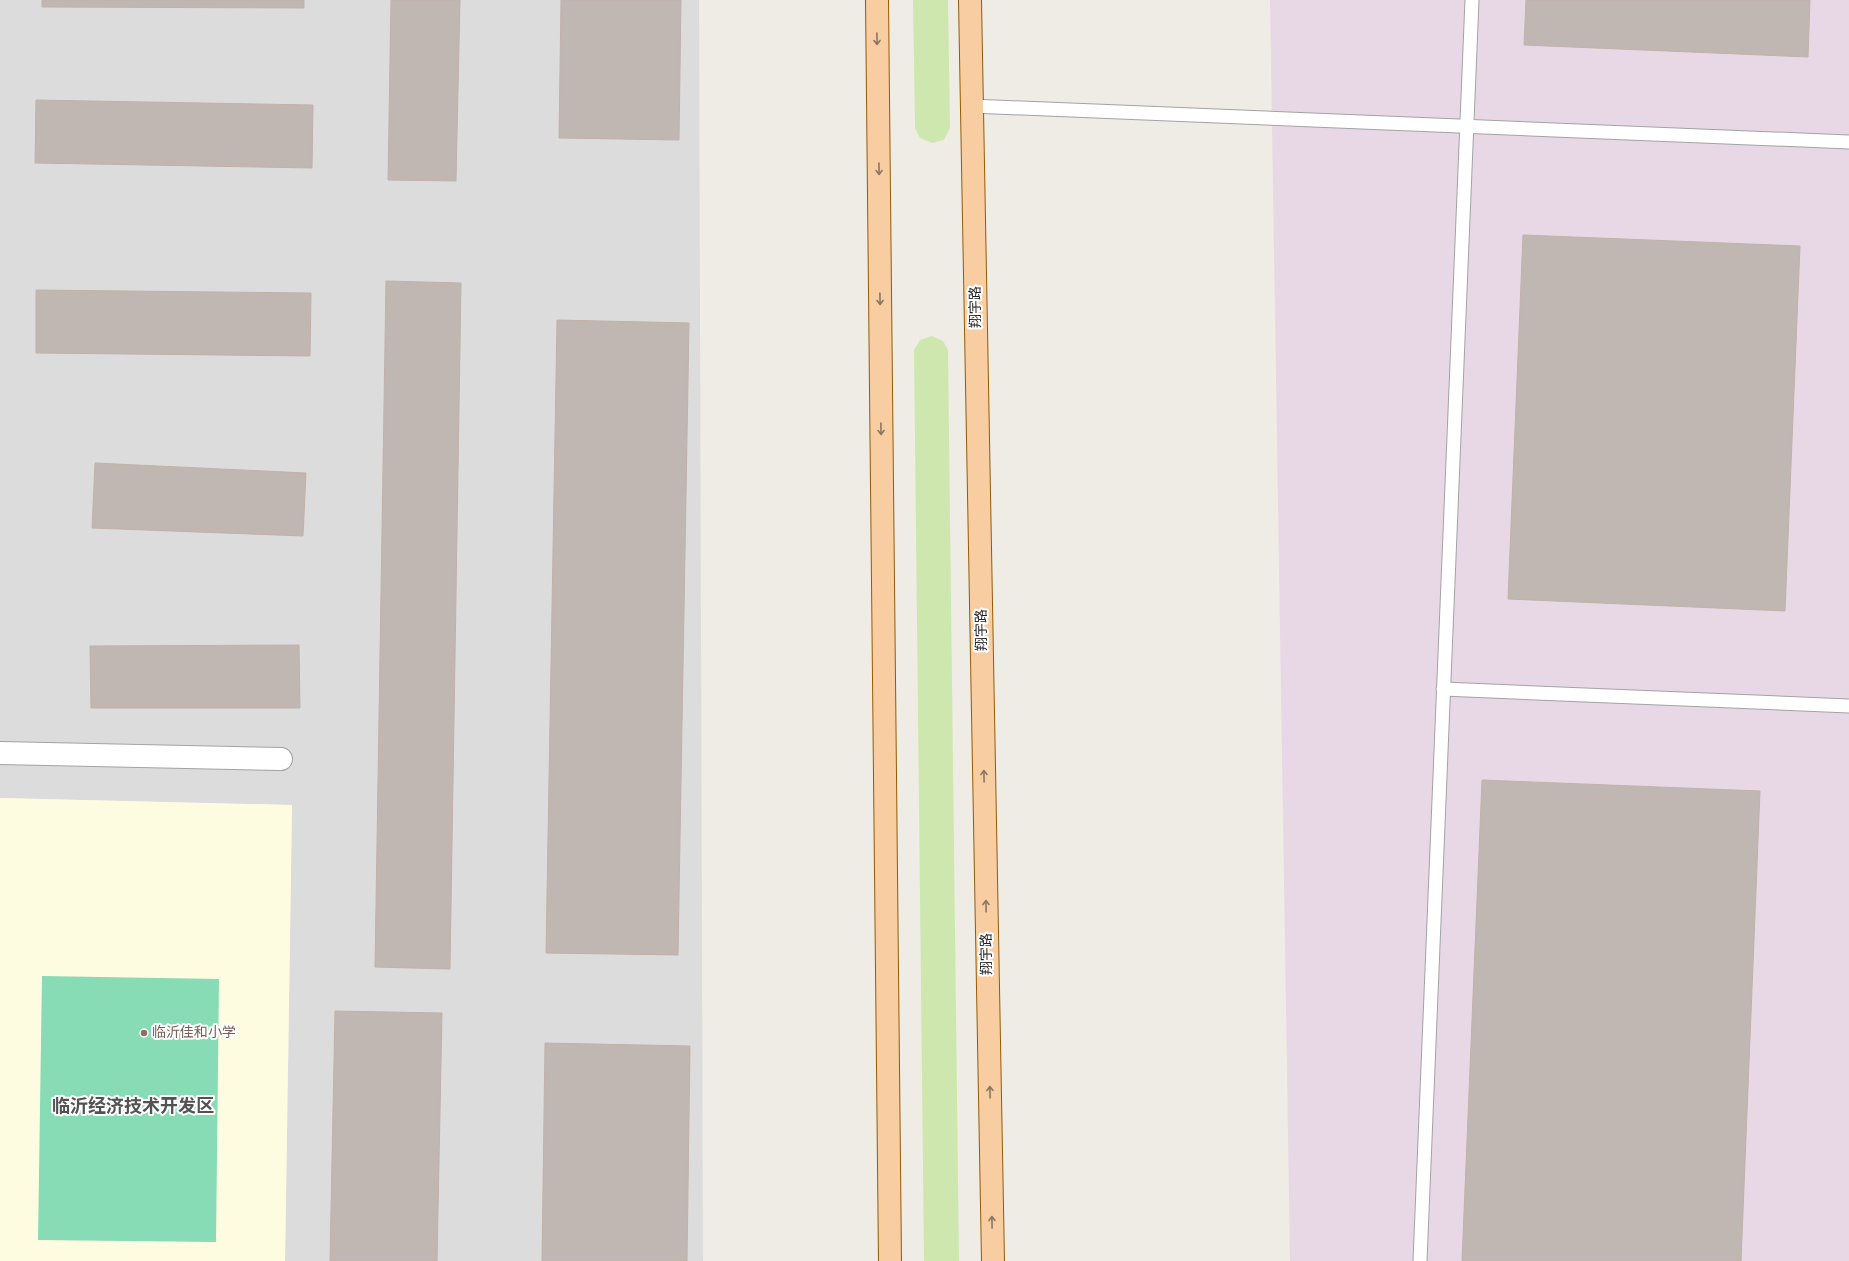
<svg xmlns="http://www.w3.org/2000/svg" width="1849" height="1261" viewBox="0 0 1849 1261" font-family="'Alegreya Sans','Noto Sans SC',sans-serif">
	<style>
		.residential { fill: #dddcdc }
		.industrial { fill: #e8d8e6 }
		.education { fill: #fefce0 }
		.grass { fill: #cee7ae }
		.pitch { fill: #87dbb5 }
		.building { fill: #c0b7b2; stroke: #c1b1a9 }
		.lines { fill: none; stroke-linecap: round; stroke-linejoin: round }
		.service-casing { stroke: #a3a3a3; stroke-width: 15 }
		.minor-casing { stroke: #a3a3a3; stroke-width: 24 }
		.primary-casing { stroke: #945b06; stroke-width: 24 }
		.service { stroke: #fff; stroke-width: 13 }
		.minor { stroke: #fff; stroke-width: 22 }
		.primary { stroke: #f8cda2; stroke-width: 22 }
		.oneway { stroke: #8c7660 }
		.education-dot { fill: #8d6e63; stroke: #fff; stroke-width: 1.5 }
		.labels { text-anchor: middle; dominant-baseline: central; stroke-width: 4; stroke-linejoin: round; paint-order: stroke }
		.street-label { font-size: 14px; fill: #1f1f1f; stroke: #fff }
		.education-label { font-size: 14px; fill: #785e54; stroke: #fff; text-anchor: start }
		.district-label { font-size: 18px; font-weight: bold; fill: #525252; stroke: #fff }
	</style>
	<rect width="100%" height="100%" fill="#efece6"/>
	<polygon class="residential" points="0,0 699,0 703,1261 285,1261 292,805 0,798"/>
	<polygon class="industrial" points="1270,0 1849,0 1849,1261 1290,1261"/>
	<polygon class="education" points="0,798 292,805 285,1261 0,1261"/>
	<g class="grass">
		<polygon points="913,0 948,0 950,128 944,140 932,143 920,138 915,128"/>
		<polygon points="932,336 943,341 948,350 959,1261 924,1261 914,350 920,340"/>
	</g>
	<polygon class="pitch" points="42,976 219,979 216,1242 38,1240"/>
	<g class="building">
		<polygon points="42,0 304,0 304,8 42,7"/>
		<polygon points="391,0 460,0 456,181 388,180"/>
		<polygon points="561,0 681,0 679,140 559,138"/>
		<polygon points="1526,0 1810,0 1808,57 1524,45"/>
		<polygon points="36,100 313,105 312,168 35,163"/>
		<polygon points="1523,235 1800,246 1785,611 1508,599"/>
		<polygon points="386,281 461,283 450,969 375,967"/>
		<polygon points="36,290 311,293 310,356 36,353"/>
		<polygon points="557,320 689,323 678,955 546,953"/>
		<polygon points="95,463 306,473 303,536 92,528"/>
		<polygon points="299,645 300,708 91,708 90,646"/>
		<polygon points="1482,780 1760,791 1741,1261 1462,1261"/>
		<polygon points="335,1011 442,1013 437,1261 330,1261"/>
		<polygon points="545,1043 690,1046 687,1261 542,1261"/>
	</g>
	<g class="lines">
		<g class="service-casing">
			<g id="service">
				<polyline points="972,106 1849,142"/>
				<polyline points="1443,689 1849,706"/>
				<polyline points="1420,1261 1472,0"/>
			</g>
		</g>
		<g class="minor-casing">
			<polyline id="minor" points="0,753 281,759"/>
		</g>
		<g class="primary-casing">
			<g id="primary">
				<polyline points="877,0 890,1261"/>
				<polyline points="970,0 993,1261"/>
			</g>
		</g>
		<use href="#service" class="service"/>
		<use href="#minor" class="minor"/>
		<use href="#primary" class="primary"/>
	</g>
	<defs><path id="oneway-shaft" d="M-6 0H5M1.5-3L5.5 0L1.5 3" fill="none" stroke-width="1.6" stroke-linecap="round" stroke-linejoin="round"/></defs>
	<g class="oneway">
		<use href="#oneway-shaft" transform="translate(877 39) rotate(89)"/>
		<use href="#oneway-shaft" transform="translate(879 169) rotate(89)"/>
		<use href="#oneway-shaft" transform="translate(880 299) rotate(89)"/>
		<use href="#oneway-shaft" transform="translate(881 429) rotate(89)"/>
		<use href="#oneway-shaft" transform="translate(984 776) rotate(-91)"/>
		<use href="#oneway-shaft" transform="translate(986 906) rotate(-91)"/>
		<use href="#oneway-shaft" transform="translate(990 1092) rotate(-91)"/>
		<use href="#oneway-shaft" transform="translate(992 1222) rotate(-91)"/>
	</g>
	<circle class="education-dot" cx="144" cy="1033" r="4"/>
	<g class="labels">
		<g class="street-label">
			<text transform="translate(976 307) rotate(-91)">翔宇路</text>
			<text transform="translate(982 630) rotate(-91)">翔宇路</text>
			<text transform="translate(987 954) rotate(-91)">翔宇路</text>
		</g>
		<g class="education-label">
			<text x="152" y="1033">临沂佳和小学</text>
		</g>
		<g class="district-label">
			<text x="133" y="1107">临沂经济技术开发区</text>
		</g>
	</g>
</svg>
